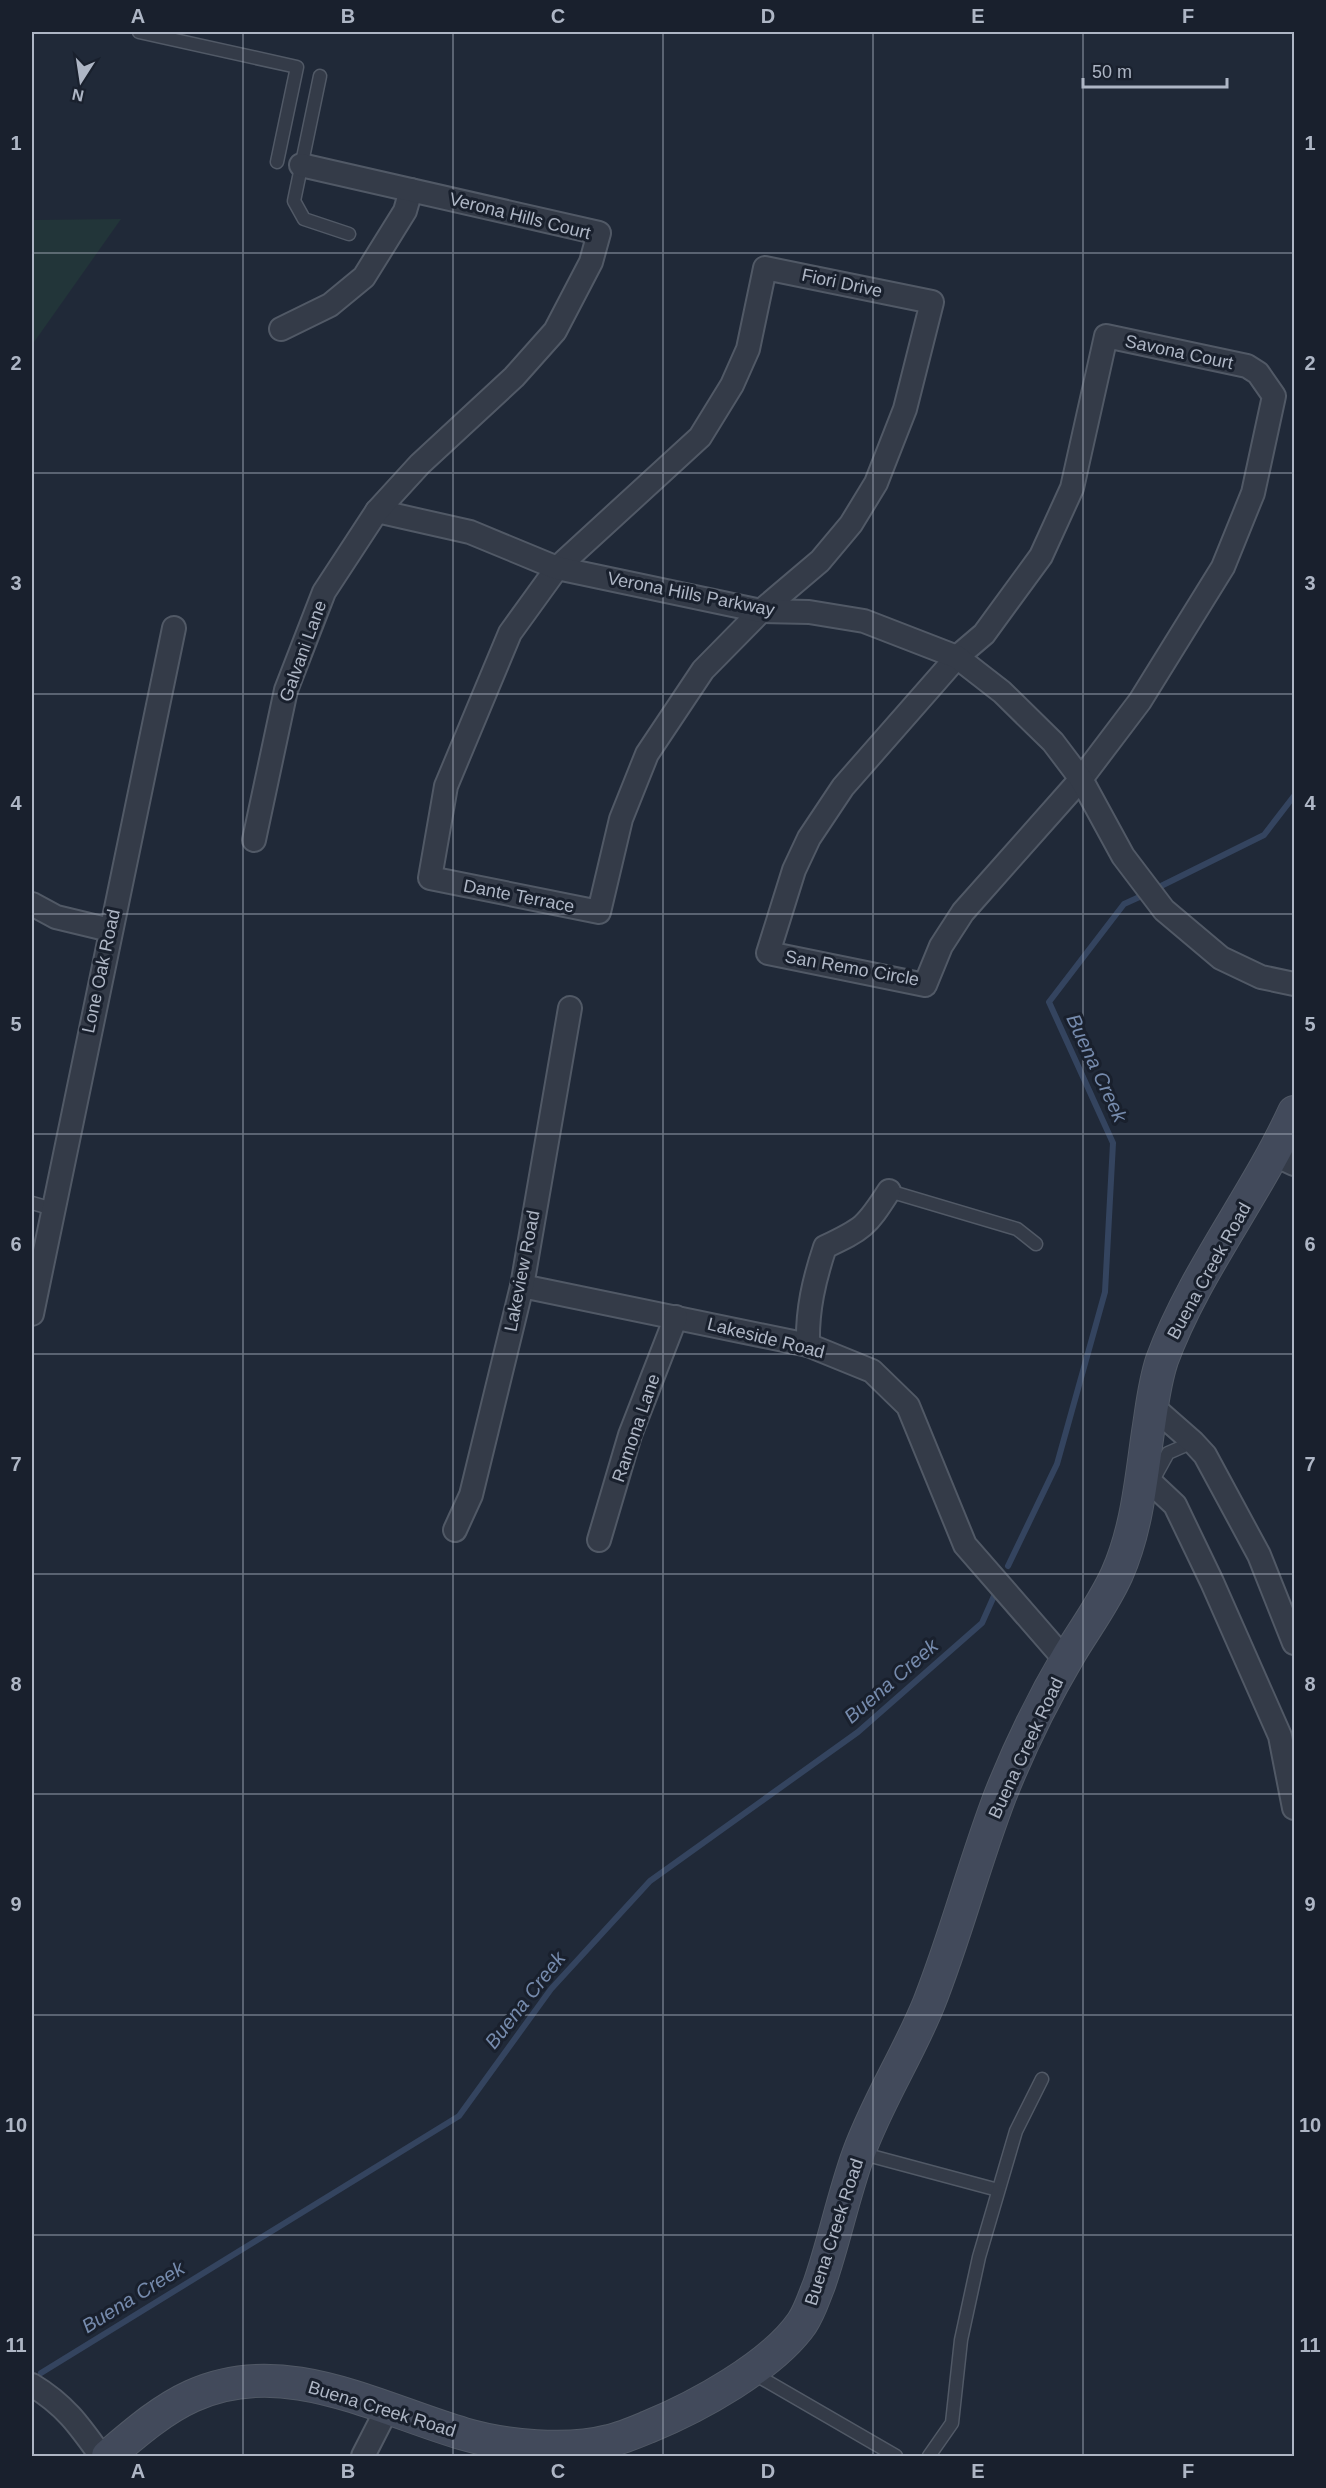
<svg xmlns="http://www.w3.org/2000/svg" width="1326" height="2488" viewBox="0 0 1326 2488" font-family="Arial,sans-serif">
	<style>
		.grass { fill: #223539 }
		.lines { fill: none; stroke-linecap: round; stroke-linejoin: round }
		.stream { stroke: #34445f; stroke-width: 6 }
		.lane-casing { stroke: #515966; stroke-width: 15 }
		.street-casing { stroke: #515966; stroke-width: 26 }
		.secondary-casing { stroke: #515966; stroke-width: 34 }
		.lane { stroke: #343b48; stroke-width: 12 }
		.street { stroke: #343b48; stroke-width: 22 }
		.secondary { stroke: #424a5b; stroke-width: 32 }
		.grid { fill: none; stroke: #aeb6c5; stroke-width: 1.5; stroke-opacity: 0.55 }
		.labels { text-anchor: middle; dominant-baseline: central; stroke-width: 6; stroke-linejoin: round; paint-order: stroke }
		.street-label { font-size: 18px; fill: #aeb6c5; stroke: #19202d }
		.water-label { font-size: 20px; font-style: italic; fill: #768bad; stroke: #19202d }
		.neatline { fill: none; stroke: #aeb6c5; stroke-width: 2 }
		.grid-label { font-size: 20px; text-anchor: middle; font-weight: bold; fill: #aeb6c5 }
	</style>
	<rect width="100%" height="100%" fill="#202938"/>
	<polygon class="grass" points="121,219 32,345 32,220"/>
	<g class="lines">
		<g class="stream">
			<polyline points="1155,889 1264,835 1294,796"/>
			<polyline points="1008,1566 1057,1464 1105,1292 1113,1143 1049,1002 1124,904 1146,894"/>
			<polyline points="41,2373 459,2116 551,1989 650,1881 858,1732 982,1623 994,1596"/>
		</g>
		<g class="lane-casing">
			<g id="lane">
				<polyline points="139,32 297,67 277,162"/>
				<polyline points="320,76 294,201 304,219 349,234"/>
				<polyline points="889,1191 1017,1229 1036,1244"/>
				<polyline points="32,1203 53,1209"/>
				<polyline points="1152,1482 1168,1453 1193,1442"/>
				<polyline points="860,2153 998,2190"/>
				<polyline points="751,2372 896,2456"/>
				<polyline points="929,2456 952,2423 961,2340 979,2257 1016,2131 1042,2079"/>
			</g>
		</g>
		<g class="street-casing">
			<g id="street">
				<polygon points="765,268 932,302 905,409 876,483 851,524 820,561 761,611 703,670 647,754 621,819 599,912 430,878 446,786 510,633 557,568 700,437 732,385 748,349"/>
				<polyline points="281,329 330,305 364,277 405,211 411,190"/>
				<polygon points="1106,336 1247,366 1258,373 1274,396 1253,493 1223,567 1140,701 1081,779 963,912 941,946 925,985 768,953 794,870 809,838 843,787 957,657 984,634 1041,556 1072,488"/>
				<polyline points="377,511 470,532 557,568 761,611 809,612 864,621 957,657 1002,692 1053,742 1081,779 1123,856 1164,910 1221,958 1261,977 1294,984"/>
				<polyline points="254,840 286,690 324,592 377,511 420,464 514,377 555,331 591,262 599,233 301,165"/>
				<polyline points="32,904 56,917 110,930"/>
				<polyline points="1275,1155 1294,1164"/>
				<polyline points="522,1286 808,1345 872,1371 908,1406 965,1545 1066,1661"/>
				<polyline points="32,1314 174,628"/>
				<path d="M808,1345C807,1310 814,1280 825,1247C863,1229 866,1227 889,1191"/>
				<polyline points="1152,1406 1193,1442 1205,1455 1259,1555 1294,1643"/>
				<polyline points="1142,1474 1175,1505 1212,1582 1280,1736 1294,1808"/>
				<polyline points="455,1530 471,1495 522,1286 570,1008"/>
				<polyline points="599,1540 630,1435 676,1317"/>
				<path d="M32,2385C65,2405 79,2425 101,2456"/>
				<polyline points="363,2456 388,2407"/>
			</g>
		</g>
		<g class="secondary-casing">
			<path id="secondary" d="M108,2456C134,2434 161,2410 192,2396C283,2354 378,2409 464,2434C505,2446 567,2452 609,2441C622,2438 636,2432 648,2427C697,2407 772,2366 802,2323C810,2311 814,2297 819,2285C834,2242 843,2197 858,2155C877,2102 908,2055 929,2003C956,1935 974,1864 1000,1796C1019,1748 1043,1699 1069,1655C1085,1628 1104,1603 1117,1574C1137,1529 1141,1480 1148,1432C1152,1407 1154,1384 1162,1360C1194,1273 1255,1197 1294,1112"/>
		</g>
		<use href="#lane" class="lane"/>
		<use href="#street" class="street"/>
		<use href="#secondary" class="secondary"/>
	</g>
	<path class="grid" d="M243,32V2456M453,32V2456M663,32V2456M873,32V2456M1083,32V2456M32,253H1294M32,473H1294M32,694H1294M32,914H1294M32,1134H1294M32,1354H1294M32,1574H1294M32,1794H1294M32,2015H1294M32,2235H1294"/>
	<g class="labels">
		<g class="street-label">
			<text transform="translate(520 216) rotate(14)">Verona Hills Court</text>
			<text transform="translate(842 283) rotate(12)">Fiori Drive</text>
			<text transform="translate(1179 352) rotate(12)">Savona Court</text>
			<text transform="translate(691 594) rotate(11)">Verona Hills Parkway</text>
			<text transform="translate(303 651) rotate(-70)">Galvani Lane</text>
			<text transform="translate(519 896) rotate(11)">Dante Terrace</text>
			<text transform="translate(852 968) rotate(10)">San Remo Circle</text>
			<text transform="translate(101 971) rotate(-78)">Lone Oak Road</text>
			<text transform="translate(522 1271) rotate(-79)">Lakeview Road</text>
			<text transform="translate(1209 1271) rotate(-61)">Buena Creek Road</text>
			<text transform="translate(766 1338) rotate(14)">Lakeside Road</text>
			<text transform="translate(636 1428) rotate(-71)">Ramona Lane</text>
			<text transform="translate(1026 1748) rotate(-65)">Buena Creek Road</text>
			<text transform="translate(834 2232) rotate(-72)">Buena Creek Road</text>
			<text transform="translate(382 2409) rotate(17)">Buena Creek Road</text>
		</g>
		<g class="water-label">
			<text transform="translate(1097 1068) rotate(65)">Buena Creek</text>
			<text transform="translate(891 1681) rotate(-41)">Buena Creek</text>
			<text transform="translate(525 2000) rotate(-52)">Buena Creek</text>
			<text transform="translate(133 2297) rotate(-32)">Buena Creek</text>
		</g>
	</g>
	<rect width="1326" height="2488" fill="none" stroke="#19202d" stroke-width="66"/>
	<g transform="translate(81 81) rotate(192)" stroke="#19202d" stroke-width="4.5" paint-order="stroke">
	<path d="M0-4.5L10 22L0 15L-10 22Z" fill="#aeb6c5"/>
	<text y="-9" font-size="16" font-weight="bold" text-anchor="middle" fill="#aeb6c5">N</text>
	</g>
	<path d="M1083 78v9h144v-9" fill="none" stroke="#aeb6c5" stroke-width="3"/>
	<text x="1092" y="78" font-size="18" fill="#aeb6c5" stroke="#19202d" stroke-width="4.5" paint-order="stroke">50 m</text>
	<rect x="33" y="33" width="1260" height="2422" class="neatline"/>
	<g class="grid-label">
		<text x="138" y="23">A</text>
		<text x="348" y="23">B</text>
		<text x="558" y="23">C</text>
		<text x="768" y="23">D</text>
		<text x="978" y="23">E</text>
		<text x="1188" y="23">F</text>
		<text x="16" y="150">1</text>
		<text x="1310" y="150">1</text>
		<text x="16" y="370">2</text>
		<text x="1310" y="370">2</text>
		<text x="16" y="590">3</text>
		<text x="1310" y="590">3</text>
		<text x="16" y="810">4</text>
		<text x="1310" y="810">4</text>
		<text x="16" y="1031">5</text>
		<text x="1310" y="1031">5</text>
		<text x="16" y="1251">6</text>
		<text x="1310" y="1251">6</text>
		<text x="16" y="1471">7</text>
		<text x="1310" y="1471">7</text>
		<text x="16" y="1691">8</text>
		<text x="1310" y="1691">8</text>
		<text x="16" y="1911">9</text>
		<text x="1310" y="1911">9</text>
		<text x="16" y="2132">10</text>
		<text x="1310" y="2132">10</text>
		<text x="16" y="2352">11</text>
		<text x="1310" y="2352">11</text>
		<text x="138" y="2478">A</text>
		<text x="348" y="2478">B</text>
		<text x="558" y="2478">C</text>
		<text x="768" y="2478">D</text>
		<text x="978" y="2478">E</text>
		<text x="1188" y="2478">F</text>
	</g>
</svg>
